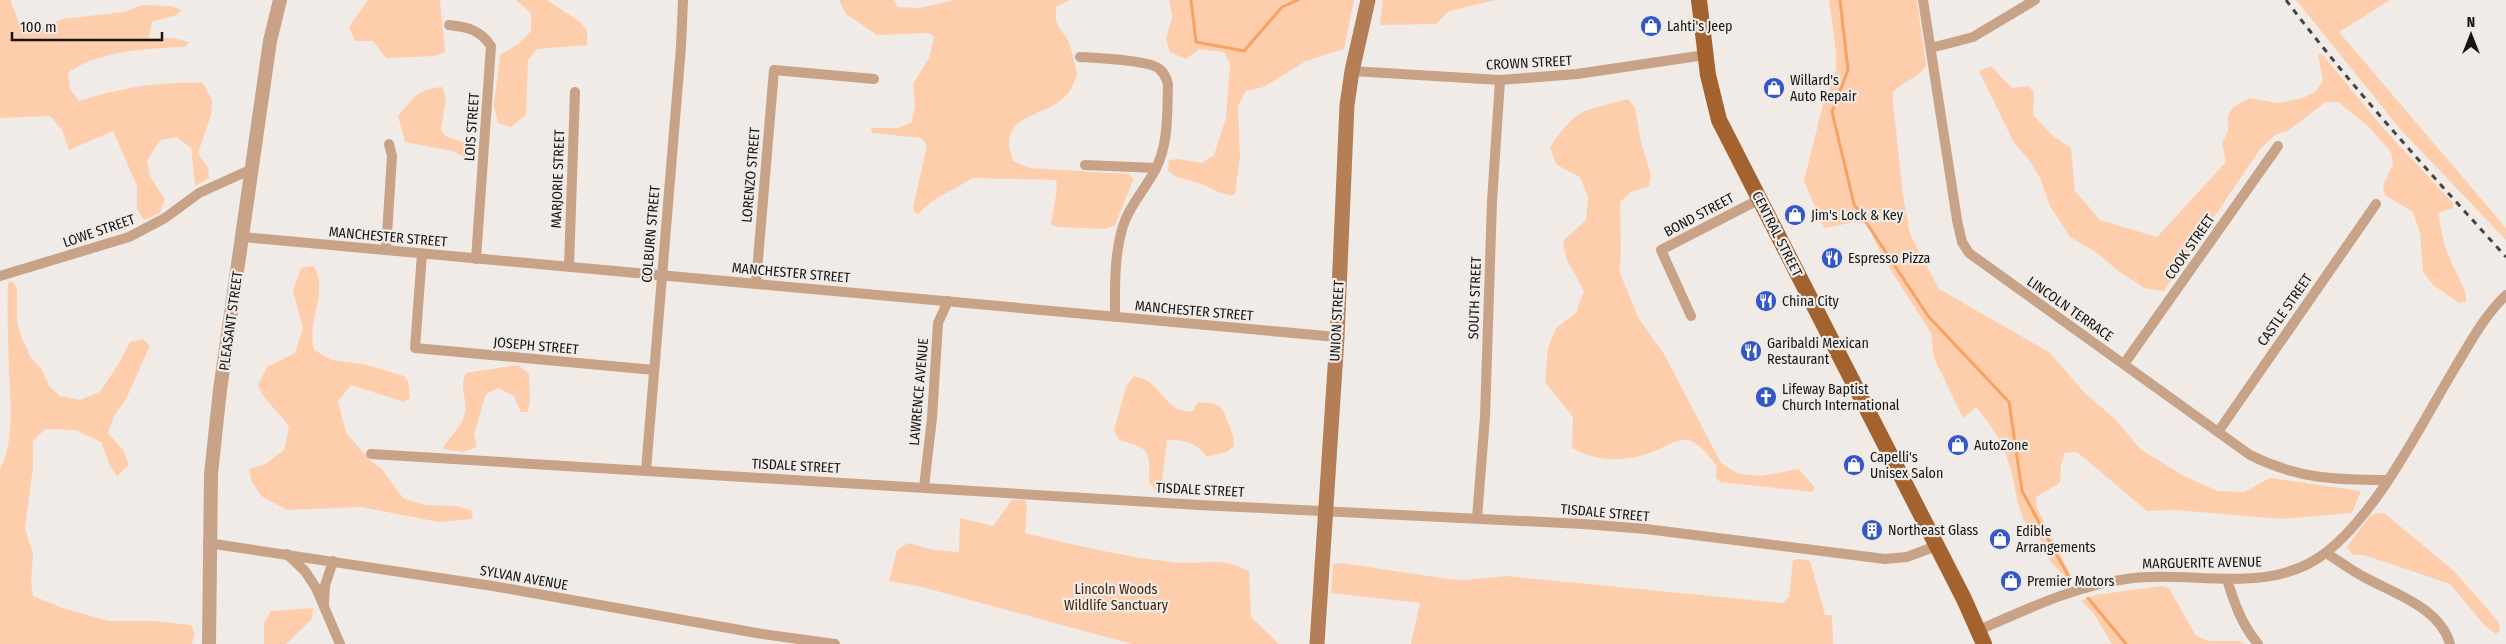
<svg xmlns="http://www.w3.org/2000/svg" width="2506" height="644" viewBox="0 0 2506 644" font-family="'Fira Sans Condensed',sans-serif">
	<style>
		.green { fill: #feceac }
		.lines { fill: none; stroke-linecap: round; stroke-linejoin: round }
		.stream { stroke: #f6a263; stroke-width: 3 }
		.minor { stroke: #c8a388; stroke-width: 10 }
		.tertiary { stroke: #c8a388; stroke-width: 14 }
		.secondary { stroke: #b47e56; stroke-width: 15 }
		.primary { stroke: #a4632e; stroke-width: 16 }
		.rail { stroke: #464342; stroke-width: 3; stroke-dasharray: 6 6; stroke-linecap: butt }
		.labels { text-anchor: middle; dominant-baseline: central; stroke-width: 4.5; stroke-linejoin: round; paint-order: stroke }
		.poi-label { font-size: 14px; fill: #171514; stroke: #f0ebe7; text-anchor: start }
		.street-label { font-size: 14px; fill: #171514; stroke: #f0ebe7 }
		.park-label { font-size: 14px; fill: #46250a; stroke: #f0ebe7 }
	</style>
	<rect width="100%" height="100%" fill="#f0ebe7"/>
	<g class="green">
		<path d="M0,0H10L19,22L37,30L62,19L124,12L142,5L170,6L182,10L176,15L152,22L149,38H174L189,42L185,47C149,48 97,51 68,73L70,89L79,101C119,88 160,81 203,83L212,100L211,115L198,153L208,168L209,178L195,186L191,148L177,137L160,140L147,161L150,177L165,199L160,213L144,220L137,209V186L113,131L69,150L62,130L50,116L0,118Z"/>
		<polygon points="368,0 440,0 445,52 436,56 386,58 373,41 355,41 349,27"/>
		<polygon points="516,0 547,0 580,22 587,30 587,45 537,49 528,60 526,115 511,127 498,123 494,105 500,55 518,44 531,31 531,13"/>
		<path d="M839,0H893L898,7L919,8L955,0H1070L1056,7C1056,12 1055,18 1057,23C1059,30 1066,35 1069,42C1071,47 1077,71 1077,76C1076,79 1073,84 1072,87C1054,122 993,108 1013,161L1030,168L1128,174L1134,178L1115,225L1106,229L1058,227L1051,225C1052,213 1059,189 1056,180L973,178L932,201L917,215L913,208L927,146L922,138L872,133L871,128H898L912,122L915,105L913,84L929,58L934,37L929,33L877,35L846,14Z"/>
		<path d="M1169,0H1354L1344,49L1306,61L1264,87L1246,91L1238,106L1240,157L1235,195C1218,195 1212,187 1198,183C1186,179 1178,179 1168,171L1169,160L1178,159L1202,163L1214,155L1226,118L1230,64L1224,52L1199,49L1186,59L1170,52L1166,39L1172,17Z"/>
		<polygon points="1383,0 1496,0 1449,11 1436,24 1380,25"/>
		<path d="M1829,0H1917L1926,66C1917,79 1903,81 1893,92V102L1903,195L1910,234L1939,289L2049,352L2084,392L2116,420L2140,449L2184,476L2218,491L2244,492L2270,478L2361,491L2352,513L2283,519L2175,510L2147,511L2077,452L2065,453L2061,465L2060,483L2036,497L2037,508L2070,573V579C2049,565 2047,556 2037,533L2029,530C2015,506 2017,489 2009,464C2003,441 1990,424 1976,407L1963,418L1934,358L1931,333L1883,258L1867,224L1855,222L1824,228L1804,181L1822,108L1836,71V52Z"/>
		<polygon points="2296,0 2390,0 2339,32 2506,228 2506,240 2401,130"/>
		<path d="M2318,54L2323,55L2383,128L2453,203V208L2439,213C2440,235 2448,257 2458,276C2462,286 2467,291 2466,302L2459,303L2433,285L2423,272L2420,233L2413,212L2385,195L2383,186L2393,164L2391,152L2369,127L2338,102H2326L2289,130L2275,135L2261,148L2164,291L2144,288L2117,270L2096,252L2070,237L2050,206L2040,178L2030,161L2014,143L1979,71L1991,66L2012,88L2028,86L2034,92L2033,115L2053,136L2071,148L2075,191L2100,220L2157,237L2226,162L2222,143L2228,131V116L2233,107L2249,98L2278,103L2303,98L2316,91L2323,81Z"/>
		<path d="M442,87L446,98L441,130L447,137L472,145L475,151L465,157L452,151L405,142L398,116C414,98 416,89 442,87Z"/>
		<path d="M1628,99L1635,108L1641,142L1651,176L1649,186L1631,192L1620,202L1621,254L1619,271L1639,319L1664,354L1721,463L1739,474L1760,476L1799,469L1815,488L1812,492L1720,482L1716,477L1717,466C1709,457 1699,441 1686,440C1676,439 1666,446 1657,450C1630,462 1598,463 1572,448L1573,417L1545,382L1548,348L1556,328L1576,313L1584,291L1566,258L1563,241L1586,220L1588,197L1580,177L1557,165L1550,148C1576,107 1584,111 1628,99Z"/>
		<path d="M314,266C329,293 306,321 314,350L332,360L363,364L404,376L408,381L410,398L404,402L351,385L338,401L346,433L371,461L381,468L403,498L425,505L456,506L471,510L473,519L439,522L361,507L287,510L261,496L251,480L249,469L265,464L284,450L289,427C279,411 265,403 258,385L267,367L295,353L303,328L293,291L301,268Z"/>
		<path d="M12,281L17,288V322L21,336L31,358L41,368L49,386L60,396L80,400L100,392L119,363L130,342L143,339L150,346L126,399L114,416L108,433L123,450L129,465L117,476L110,466L101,442L75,430L45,429L33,441V467L25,528L33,555L31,582L33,596L63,608L108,621H154L191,625L195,634L192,644H0V470C15,440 10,403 9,371C8,342 7,312 8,283Z"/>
		<path d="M518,365L529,374L530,399L528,412H521L514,396L498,388L486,394L474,434L477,447L463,452L443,449C450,434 461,430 465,412C467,398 459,386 466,373Z"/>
		<path d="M1134,376C1139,378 1145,379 1149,382C1164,393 1172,415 1193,411L1198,402C1219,404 1221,403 1228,422C1231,431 1234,436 1234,446L1227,452L1207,457C1195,442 1186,440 1167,440L1161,489H1155L1149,483C1150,450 1151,449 1119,440L1114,430L1126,387Z"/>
		<path d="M1012,500H1025L1027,507L1025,533C1073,545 1121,556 1171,562C1202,566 1218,555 1249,571L1251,617L1279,644H1132L918,586L889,581L897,550L908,543L934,550L959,552L960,518L993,526Z"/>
		<polygon points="2379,513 2384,513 2453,570 2498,621 2500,630 2496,634 2485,626 2450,584 2364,555 2353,555 2347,547 2370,516"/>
		<polygon points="1800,559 1810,561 1825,615 1832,615 1833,644 1411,644 1420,603 1331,593 1333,564 1342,563 1448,579 1465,580 1506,576 1783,603 1789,597 1793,560"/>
		<polygon points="2162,586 2169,588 2196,636 2209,641 2240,641 2243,644 2112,644 2094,614 2081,601 2095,595"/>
		<polygon points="313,608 312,619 286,644 264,644 264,623 271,611"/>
	</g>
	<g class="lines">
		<g class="stream">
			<polyline points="1191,0 1196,42 1244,51 1282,7 1298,0"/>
			<polyline points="1840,0 1848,70 1832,112 1854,204 1928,316 2009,402 2022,491 2070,579"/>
			<polyline points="2088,598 2126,644"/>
		</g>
		<g class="minor">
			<path d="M1923,0L1957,220L1962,242L1969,253L2250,455C2298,479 2336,480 2388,480"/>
			<path d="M449,25C468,27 480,30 491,46L476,259"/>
			<polyline points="1931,48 1973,37 2035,0"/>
			<path d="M1080,57C1096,58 1147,60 1158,68C1164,72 1166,77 1168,84C1167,112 1169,145 1155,170C1145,190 1130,204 1123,226C1114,255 1115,287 1115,317"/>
			<polyline points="1352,71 1500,80 1577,74 1705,55"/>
			<polyline points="1085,165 1156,168"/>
			<polyline points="243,237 1337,337"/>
			<polyline points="386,250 392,156 389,144"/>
			<polyline points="422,254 415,348 654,370"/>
			<polyline points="569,266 575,92"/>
			<polyline points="0,276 129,237 165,218 199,193 252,169"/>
			<polyline points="756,283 774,70 874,79"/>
			<polyline points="1691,316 1661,250 1760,199"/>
			<polyline points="2124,364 2278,146"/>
			<polyline points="2218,432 2376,204"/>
			<polyline points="371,454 1199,505 1583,524 1646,529 1885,559 1907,557 1936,546"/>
			<polyline points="646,470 681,47 683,0"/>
			<polyline points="924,487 932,418 938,323 948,301"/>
			<polyline points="1477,518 1485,417 1492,201 1500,80"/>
			<polyline points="208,543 493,586 762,634 835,644"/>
			<path d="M2326,553C2339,561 2352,571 2366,578C2395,594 2440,608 2450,644"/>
			<polyline points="287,554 305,571 316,588 340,644"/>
			<path d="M2227,579C2234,603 2242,625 2258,644"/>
			<polyline points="324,604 325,586 333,561"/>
			<path d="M1977,631C2025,610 2074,586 2126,579C2193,569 2270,598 2328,551C2380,509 2421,424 2456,366C2471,341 2485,315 2506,295"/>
		</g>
		<polyline class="tertiary" points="209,644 211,474 220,390 270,41 280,0"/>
		<polyline class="secondary" points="1317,644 1337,337 1347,105 1352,71 1368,0"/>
		<polyline class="primary" points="1699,0 1708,75 1719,120 1964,599 1984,644"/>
		<path class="rail" d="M2286,0C2354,90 2430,173 2506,257"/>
	</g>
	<defs>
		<g id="shop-disc" transform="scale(1.125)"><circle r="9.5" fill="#3457c8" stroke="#f0ebe7"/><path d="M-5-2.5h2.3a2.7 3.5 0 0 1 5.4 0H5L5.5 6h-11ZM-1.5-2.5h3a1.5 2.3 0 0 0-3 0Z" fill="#fff"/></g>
		<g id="restaurant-disc" transform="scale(1.125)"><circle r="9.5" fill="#3457c8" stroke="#f0ebe7"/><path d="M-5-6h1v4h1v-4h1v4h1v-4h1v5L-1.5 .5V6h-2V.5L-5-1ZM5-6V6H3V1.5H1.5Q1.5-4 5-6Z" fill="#fff"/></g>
		<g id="church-disc" transform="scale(1.125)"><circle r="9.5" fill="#3457c8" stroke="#f0ebe7"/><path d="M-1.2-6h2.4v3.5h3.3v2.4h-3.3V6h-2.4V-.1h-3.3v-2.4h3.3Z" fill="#fff"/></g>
		<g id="building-disc" transform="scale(1.125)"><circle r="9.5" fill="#3457c8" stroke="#f0ebe7"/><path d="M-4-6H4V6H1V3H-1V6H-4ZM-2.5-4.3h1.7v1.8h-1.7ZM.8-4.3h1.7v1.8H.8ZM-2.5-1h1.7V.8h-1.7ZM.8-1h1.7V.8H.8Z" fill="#fff"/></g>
	</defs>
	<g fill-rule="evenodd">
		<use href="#shop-disc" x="1651" y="26"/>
		<use href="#shop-disc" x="1774" y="88"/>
		<use href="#shop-disc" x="1795" y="215"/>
		<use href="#restaurant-disc" x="1832" y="258"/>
		<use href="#restaurant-disc" x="1766" y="301"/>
		<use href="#restaurant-disc" x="1751" y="351"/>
		<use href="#church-disc" x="1766" y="397"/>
		<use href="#shop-disc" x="1958" y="445"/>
		<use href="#shop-disc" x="1854" y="465"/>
		<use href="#building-disc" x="1872" y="530"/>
		<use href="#shop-disc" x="2000" y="539"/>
		<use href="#shop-disc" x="2011" y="581"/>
	</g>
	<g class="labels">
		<g class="poi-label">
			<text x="1667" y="26">Lahti's Jeep</text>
			<text x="1790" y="80">Willard's<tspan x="1790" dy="16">Auto Repair</tspan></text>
			<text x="1811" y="215">Jim's Lock &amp; Key</text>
			<text x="1848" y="258">Espresso Pizza</text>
			<text x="1782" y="301">China City</text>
			<text x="1767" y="343">Garibaldi Mexican<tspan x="1767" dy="16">Restaurant</tspan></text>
			<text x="1782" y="389">Lifeway Baptist<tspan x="1782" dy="16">Church International</tspan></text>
			<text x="1974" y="445">AutoZone</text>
			<text x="1870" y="457">Capelli's<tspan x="1870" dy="16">Unisex Salon</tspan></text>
			<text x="1888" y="530">Northeast Glass</text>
			<text x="2016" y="531">Edible<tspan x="2016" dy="16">Arrangements</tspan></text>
			<text x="2027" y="581">Premier Motors</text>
		</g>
		<g class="street-label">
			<text transform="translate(1529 63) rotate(-3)">CROWN STREET</text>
			<text transform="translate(472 127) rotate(-86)">LOIS STREET</text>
			<text transform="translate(751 175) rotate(-85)">LORENZO STREET</text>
			<text transform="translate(558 179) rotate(-88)">MARJORIE STREET</text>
			<text transform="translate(1699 215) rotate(-28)">BOND STREET</text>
			<text transform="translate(99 231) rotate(-19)">LOWE STREET</text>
			<text transform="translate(651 234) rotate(-85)">COLBURN STREET</text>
			<text transform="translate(1777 234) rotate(63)">CENTRAL STREET</text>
			<text transform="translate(388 237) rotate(5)">MANCHESTER STREET</text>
			<text transform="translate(2190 247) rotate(-55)">COOK STREET</text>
			<text transform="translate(791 273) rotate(5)">MANCHESTER STREET</text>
			<text transform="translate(1475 298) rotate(-88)">SOUTH STREET</text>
			<text transform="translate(2070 309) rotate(35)">LINCOLN TERRACE</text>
			<text transform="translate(2285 310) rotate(-55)">CASTLE STREET</text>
			<text transform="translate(1194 311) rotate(5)">MANCHESTER STREET</text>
			<text transform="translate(231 321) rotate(-82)">PLEASANT STREET</text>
			<text transform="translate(1337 321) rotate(-87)">UNION STREET</text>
			<text transform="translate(536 346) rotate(5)">JOSEPH STREET</text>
			<text transform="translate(919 392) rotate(-85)">LAWRENCE AVENUE</text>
			<text transform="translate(796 466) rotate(3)">TISDALE STREET</text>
			<text transform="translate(1200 490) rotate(3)">TISDALE STREET</text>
			<text transform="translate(1605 513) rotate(5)">TISDALE STREET</text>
			<text transform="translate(2202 563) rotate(-1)">MARGUERITE AVENUE</text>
			<text transform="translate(524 578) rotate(10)">SYLVAN AVENUE</text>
		</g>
		<g class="park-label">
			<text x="1116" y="589">Lincoln Woods<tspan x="1116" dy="16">Wildlife Sanctuary</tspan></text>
		</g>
	</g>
	<g transform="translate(2471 35)" stroke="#f0ebe7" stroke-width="4" paint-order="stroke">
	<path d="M0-4L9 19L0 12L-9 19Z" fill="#171514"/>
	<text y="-8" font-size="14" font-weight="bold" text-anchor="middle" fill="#171514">N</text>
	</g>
	<path d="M12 32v8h150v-8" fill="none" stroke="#171514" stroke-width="2.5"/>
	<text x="20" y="32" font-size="15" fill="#171514" stroke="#f0ebe7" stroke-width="4" paint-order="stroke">100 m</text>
</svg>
